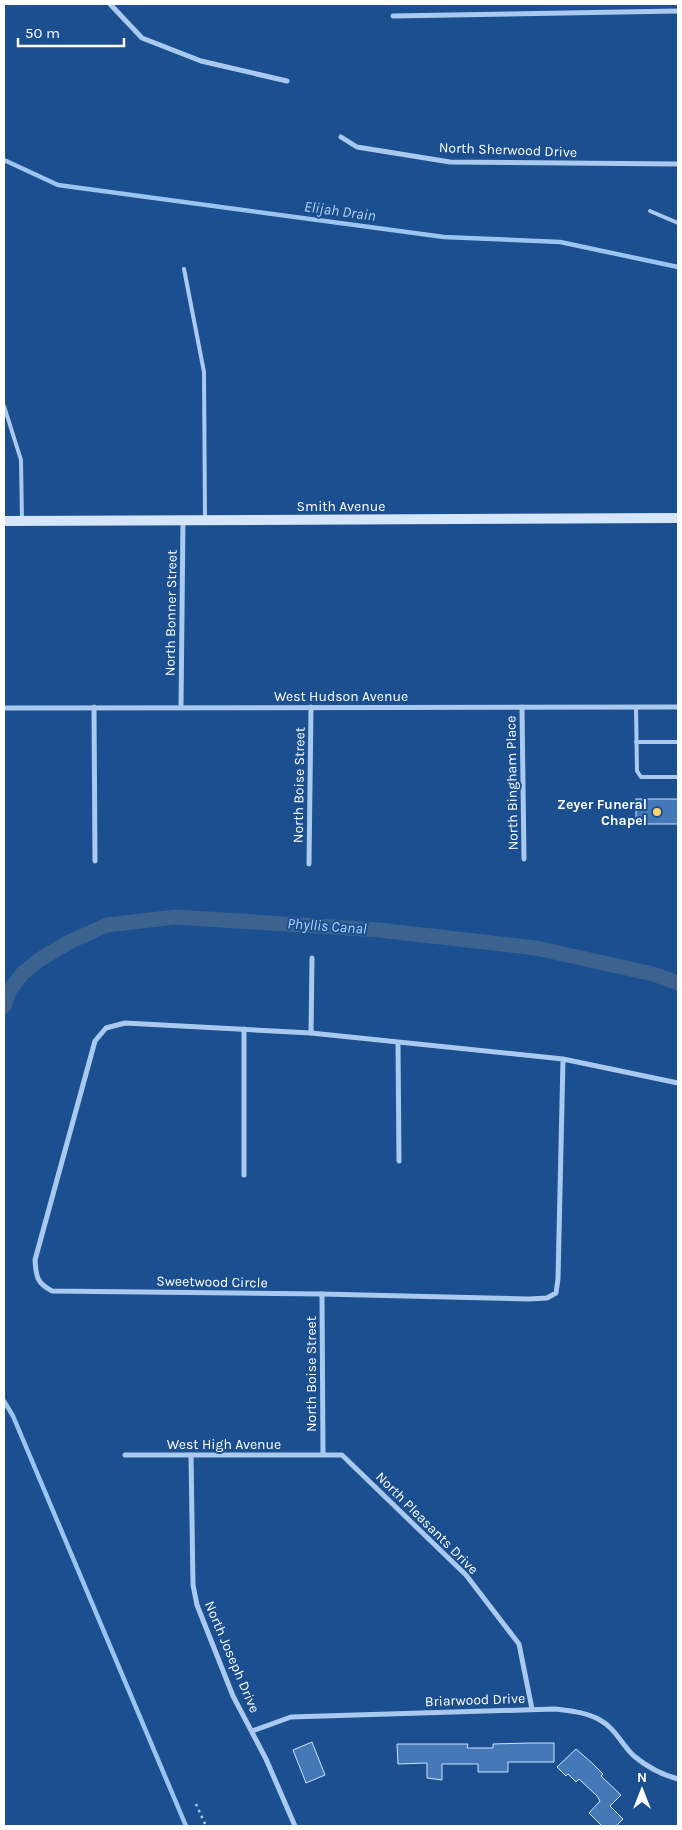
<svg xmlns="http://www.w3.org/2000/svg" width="682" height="1830" viewBox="0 0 682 1830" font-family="Karla,sans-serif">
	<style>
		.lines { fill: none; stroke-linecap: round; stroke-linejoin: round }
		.stream { stroke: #9cc4f0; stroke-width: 4.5 }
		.canal { stroke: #3c6290; stroke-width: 15 }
		.building { fill: #4478b7; stroke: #cfe3fa }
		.path { stroke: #a9c9ee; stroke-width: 2.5; stroke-dasharray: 2.5 4; stroke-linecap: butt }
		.lane { stroke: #a9c9ee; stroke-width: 4 }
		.street { stroke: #a9c9ee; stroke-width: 5 }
		.secondary { stroke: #d6e6fa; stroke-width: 10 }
		.poi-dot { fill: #ffd166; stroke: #1b4f8f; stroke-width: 2 }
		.labels { text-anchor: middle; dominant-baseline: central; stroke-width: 4; stroke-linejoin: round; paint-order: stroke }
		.street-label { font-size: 14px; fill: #fff; stroke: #1b4f8f }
		.poi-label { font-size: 14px; font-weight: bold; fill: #fff; stroke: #1b4f8f; text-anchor: end }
		.water-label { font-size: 15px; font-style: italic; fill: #b5d3f5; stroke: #1b4f8f }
	</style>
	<rect width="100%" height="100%" fill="#1b4f8f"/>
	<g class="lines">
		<g class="stream">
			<polyline points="4,160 58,185 444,237 560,242 678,267"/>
			<polyline points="4,1401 13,1416 186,1826"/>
		</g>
		<polyline class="canal" points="4,1006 9,991 22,974 39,960 69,942 107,925 176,917 379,930 536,948 653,974 678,983"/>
	</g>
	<g class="building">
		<rect x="636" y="799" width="42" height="25"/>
		<polygon points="312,1742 325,1775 306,1783 293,1750"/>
		<polygon points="530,1743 554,1743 554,1762 508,1762 508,1772 478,1772 478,1764 442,1764 442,1780 427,1778 427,1763 398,1764 397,1744 468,1744 467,1748 493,1748 493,1744"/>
		<polygon points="576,1749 592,1763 603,1774 601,1776 621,1795 610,1806 623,1819 616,1826 602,1826 589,1813 600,1801 597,1796 579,1779 576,1782 568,1774 566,1776 557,1767"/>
	</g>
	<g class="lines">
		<polyline class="path" points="196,1804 206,1826"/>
		<g class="lane">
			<polyline points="650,211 678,223"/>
			<polyline points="184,269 204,372 205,518"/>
			<polyline points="4,406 21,460 22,521"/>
			<polyline points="636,707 637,771 641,777 678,777"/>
			<polyline points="636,742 678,742"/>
		</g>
		<g class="street">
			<polyline points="110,4 142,38 201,61 287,81"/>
			<polyline points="393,16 678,11"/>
			<polyline points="341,137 357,147 450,162 678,164"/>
			<polyline points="94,707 95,861"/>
			<polyline points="181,707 183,520"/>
			<polyline points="522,707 524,859"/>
			<polyline points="4,708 678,707"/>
			<polyline points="309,864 311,707"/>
			<polyline points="244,1029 244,1175"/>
			<polyline points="311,1033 312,958"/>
			<polyline points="398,1043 399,1161"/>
			<path d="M563,1059L558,1279L556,1293L547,1298L529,1299L322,1294L52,1291C37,1283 36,1277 35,1260L95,1041L106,1028L125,1023L311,1033L563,1059L678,1083"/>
			<polyline points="322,1294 323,1454"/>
			<polyline points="125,1455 342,1455 466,1575 519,1644 532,1709"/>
			<polyline points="191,1455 193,1585 197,1605 233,1696 266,1759 295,1826"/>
			<path d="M252,1731L291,1717L555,1709C570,1711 586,1712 600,1720C615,1728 622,1745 634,1756C647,1767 663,1775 678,1779"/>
		</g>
		<polyline class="secondary" points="4,521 678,518"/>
	</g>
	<circle class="poi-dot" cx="657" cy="812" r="5"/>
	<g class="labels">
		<g class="street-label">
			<text transform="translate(508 150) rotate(2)">North Sherwood Drive</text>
			<text x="341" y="506">Smith Avenue</text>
			<text transform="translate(171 613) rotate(-89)">North Bonner Street</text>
			<text x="341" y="696">West Hudson Avenue</text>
			<text transform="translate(512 783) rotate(-91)">North Bingham Place</text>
			<text transform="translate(299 785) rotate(-89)">North Boise Street</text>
			<text transform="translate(212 1282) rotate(1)">Sweetwood Circle</text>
			<text transform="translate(311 1374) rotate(-90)">North Boise Street</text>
			<text x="224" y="1444">West High Avenue</text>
			<text transform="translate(427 1523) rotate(45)">North Pleasants Drive</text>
			<text transform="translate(232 1657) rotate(67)">North Joseph Drive</text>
			<text transform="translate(475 1700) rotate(-2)">Briarwood Drive</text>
		</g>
		<g class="poi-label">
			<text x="647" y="804">Zeyer Funeral<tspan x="647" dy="16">Chapel</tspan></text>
		</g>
		<g class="water-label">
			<text transform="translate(340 211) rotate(8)">Elijah Drain</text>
			<text transform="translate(327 926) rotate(4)">Phyllis Canal</text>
		</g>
	</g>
	<rect width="682" height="1830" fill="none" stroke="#ffffff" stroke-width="10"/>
	<g transform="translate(642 1790)" stroke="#1b4f8f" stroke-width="4" paint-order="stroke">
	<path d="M0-4L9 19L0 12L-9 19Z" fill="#ffffff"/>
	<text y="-8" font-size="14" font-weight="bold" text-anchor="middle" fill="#ffffff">N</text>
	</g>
	<path d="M18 38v8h106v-8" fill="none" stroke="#ffffff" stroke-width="2.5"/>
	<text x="25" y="38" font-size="15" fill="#ffffff" stroke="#1b4f8f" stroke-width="4" paint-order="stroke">50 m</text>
</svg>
